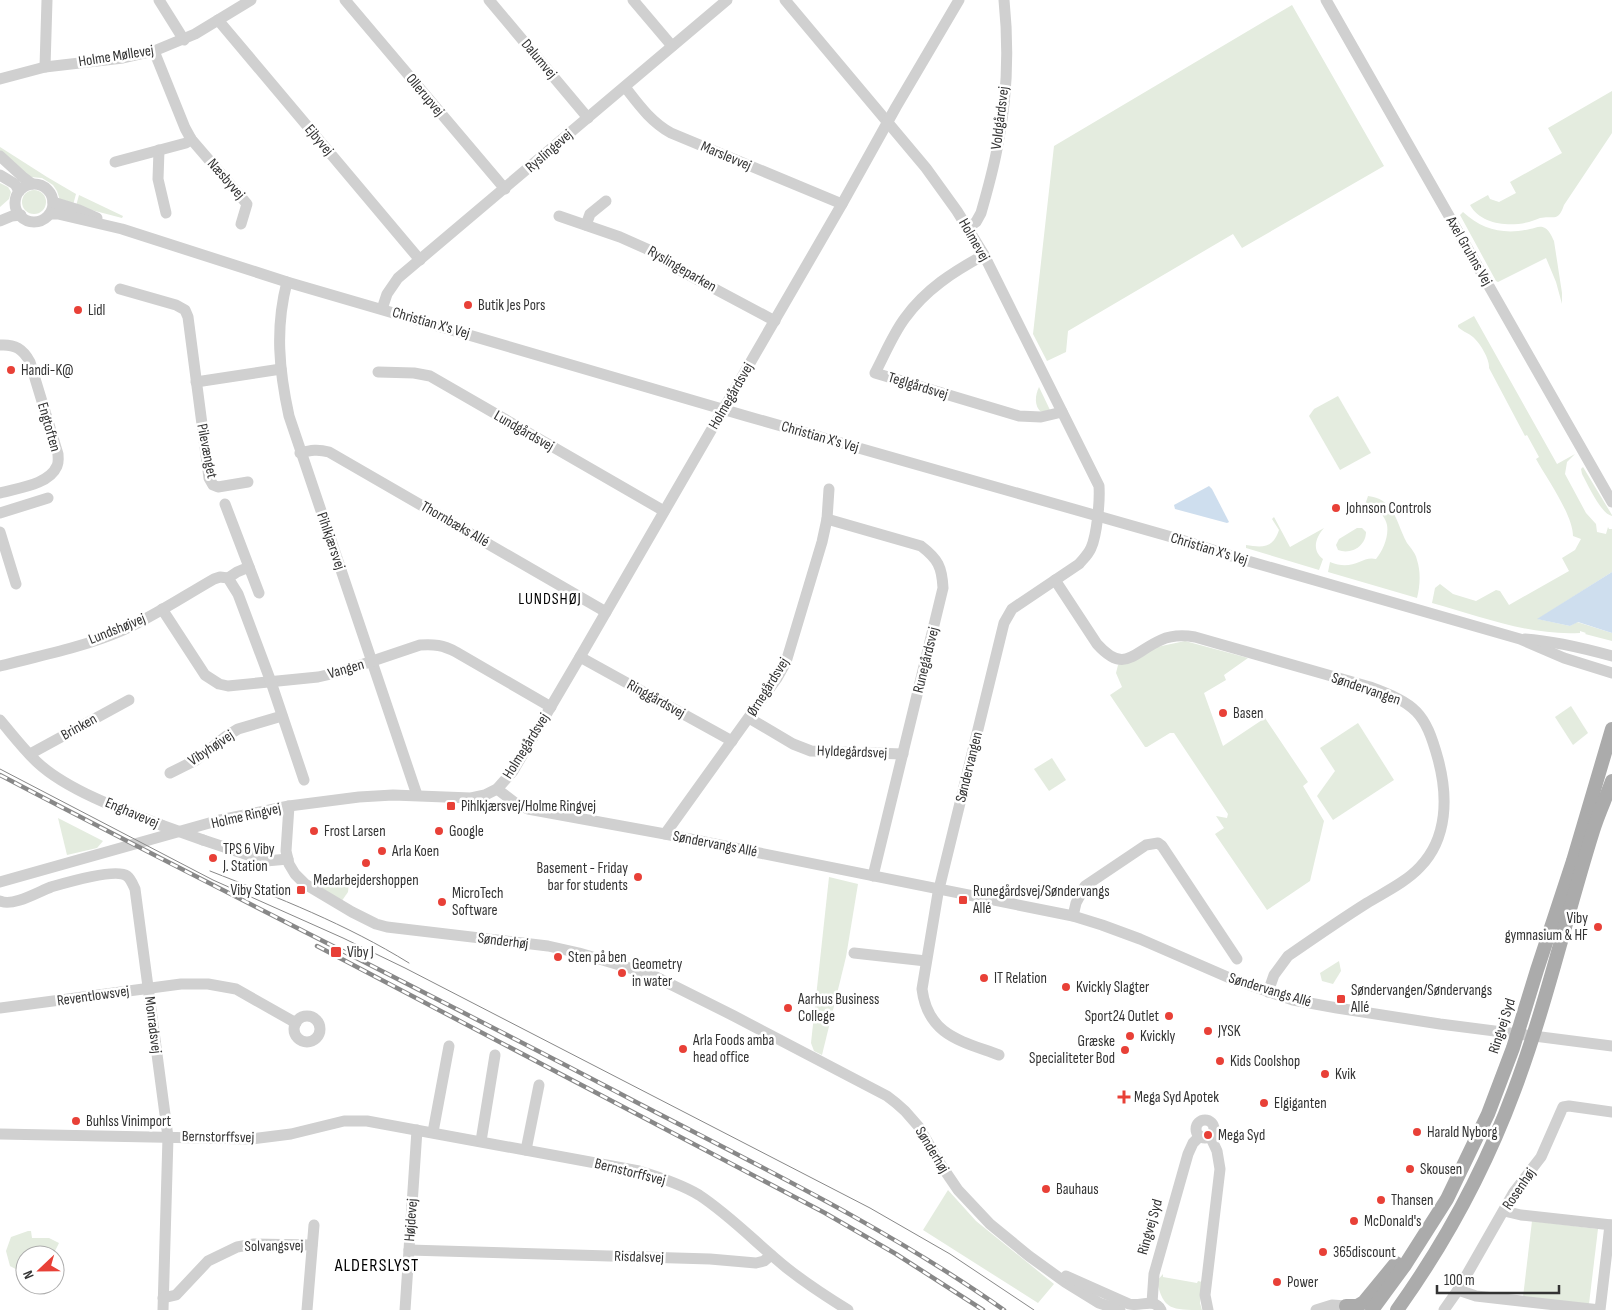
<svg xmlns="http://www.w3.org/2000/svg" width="1612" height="1310" viewBox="0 0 1612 1310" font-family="'Sofia Sans Condensed',sans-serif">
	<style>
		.green { fill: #e4ecdf }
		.water { fill: #cedeee }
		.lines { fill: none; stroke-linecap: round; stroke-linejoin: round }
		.minor { stroke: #d0d0d0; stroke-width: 11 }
		.major { stroke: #ababab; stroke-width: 14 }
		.tram { stroke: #888; stroke-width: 1 }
		.rail-casing { stroke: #888; stroke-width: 4.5 }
		.rail { stroke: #fff; stroke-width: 2.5; stroke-dasharray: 8; stroke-linecap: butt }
		.minor-bridge { stroke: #d0d0d0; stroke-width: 11 }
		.poi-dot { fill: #e84037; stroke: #fff; stroke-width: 2 }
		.labels { text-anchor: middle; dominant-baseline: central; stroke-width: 5; stroke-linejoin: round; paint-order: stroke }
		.street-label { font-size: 15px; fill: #333; stroke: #fff }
		.poi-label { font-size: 15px; fill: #333; stroke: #fff; text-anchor: start }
		.neighbourhood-label { font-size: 16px; letter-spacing: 1px; fill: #000; stroke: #fff }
		.quarter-label { font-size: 18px; letter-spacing: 1px; fill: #000; stroke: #fff }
	</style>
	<rect width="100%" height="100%" fill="#fff"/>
	<g class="green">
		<polygon points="1292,5 1384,166 1242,248 1233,234 1068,331 1066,352 1047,361 1033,334 1054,146"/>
		<path d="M1612,91V133L1564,205C1558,223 1554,215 1540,218C1537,219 1533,221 1529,222C1510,227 1481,225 1470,205L1488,195L1490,199L1499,202L1516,193L1510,182L1562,153L1548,128Z"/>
		<polygon points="0,147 47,177 76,194 73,205 60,200 57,191 53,185 42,178 30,177 0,152"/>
		<polygon points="0,183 8,187 11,192 9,199 0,207"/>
		<circle cx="34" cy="202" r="12"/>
		<polygon points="79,195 123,216 122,218 76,206"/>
		<path d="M1463,212C1482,230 1505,235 1530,229C1535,228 1540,225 1545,228C1550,231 1552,237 1554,241L1562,293V304L1556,282L1546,258L1498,282L1496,281L1460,215Z"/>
		<path d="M1474,316L1557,464L1575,454L1567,462L1565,474L1586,513L1596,524L1597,532L1606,534L1608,527L1609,529H1612V572L1538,619L1570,626L1577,622L1612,633V641L1585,634L1586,633L1580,631V633C1529,636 1480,616 1432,603L1435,588L1440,584L1453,594L1476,601L1496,590L1500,591L1509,605L1569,571L1562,558L1575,550L1581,539L1573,536C1573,515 1547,479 1536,459L1539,457L1527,435L1525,436L1489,368C1490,360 1481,345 1475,339C1471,334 1463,332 1458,327V325Z"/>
		<path d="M1039,387L1050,410L1041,412C1034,406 1035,395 1039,387Z"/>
		<polygon points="1338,396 1371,453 1340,470 1309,416 1314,409"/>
		<path d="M1583,467L1612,515V516C1601,514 1588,485 1582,474L1581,469Z"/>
		<path d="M1368,496C1395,499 1396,523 1407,543C1411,548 1416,554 1417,560C1421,572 1420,586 1417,598L1328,572L1330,562C1354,572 1362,555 1376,559C1383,551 1389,536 1387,525C1386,520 1382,514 1379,510L1365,505Z"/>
		<path d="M1274,517L1290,547L1324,528C1316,537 1311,550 1323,559L1319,570L1246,548V545C1263,548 1273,548 1279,530L1272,519Z"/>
		<path d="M1357,528H1362L1366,532C1366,546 1351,555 1338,550L1336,545L1339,539Z"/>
		<polygon points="1185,641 1248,658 1224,675 1226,680 1204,693 1223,746 1265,718 1308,782 1303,786 1324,821 1310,881 1267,910 1215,834 1224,828 1216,816 1227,818 1228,814 1174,733 1170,733 1147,747 1145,747 1110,695 1122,687 1116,673 1118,665 1157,647"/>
		<polygon points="1571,706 1588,733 1573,745 1555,717"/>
		<polygon points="1358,723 1394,780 1333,820 1317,796 1335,771 1320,748"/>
		<polygon points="1052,758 1066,780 1049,791 1034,769"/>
		<polygon points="58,818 103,841 97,848 67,855"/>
		<polygon points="829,877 858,884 846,957 822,1055 814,1051 811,1043"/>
		<polygon points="318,880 349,884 348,892 341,902 314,886"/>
		<polygon points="1339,961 1341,971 1333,984 1322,981 1320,973"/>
		<polygon points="948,1190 976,1221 1054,1284 1038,1303 923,1230"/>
		<polygon points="1532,1221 1598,1229 1589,1304 1523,1297"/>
		<polygon points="28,1231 31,1231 32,1238 49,1238 59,1243 53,1255 25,1255 25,1274 10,1266 6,1251 11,1237"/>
		<path d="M1163,1274V1277L1197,1283L1198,1281L1202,1282L1200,1303L1202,1310C1172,1310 1163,1310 1157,1281Z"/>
	</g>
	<g class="water">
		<polygon points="1209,486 1212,489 1229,522 1227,523 1175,509 1174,505"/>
		<polygon points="1612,572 1612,633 1578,622 1570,626 1537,619"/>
	</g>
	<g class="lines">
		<g class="minor">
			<polyline points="159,0 184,40"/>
			<polyline points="345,0 505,189"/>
			<polyline points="489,0 588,118"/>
			<polyline points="633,0 672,46"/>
			<path d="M785,0L926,168L957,211L984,255L1099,486C1100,501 1097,535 1091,548C1088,555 1083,559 1079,564L1012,609L1004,623L938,893L922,989C928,1036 962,1041 999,1055"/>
			<polyline points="1326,0 1612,502"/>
			<polyline points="218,20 420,260"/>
			<polyline points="154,51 185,128 191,139 247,204 241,224"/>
			<polyline points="45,67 47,0"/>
			<polyline points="0,79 45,67 123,58 154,51 195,34 251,0"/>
			<path d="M625,87C639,105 651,122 671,133L842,204"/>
			<polyline points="159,150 158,179 166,213"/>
			<polyline points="0,156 24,178 32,184"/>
			<polyline points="115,162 186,143 191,139"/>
			<polyline points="0,175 15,184 19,191"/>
			<circle cx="34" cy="203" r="19"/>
			<polyline points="53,202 79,210 97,218"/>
			<polyline points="50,214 58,214 122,229 287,282 746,416 1175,538 1241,559 1520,639 1564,658 1612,673"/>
			<polyline points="559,216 620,237 647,249 685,273 775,321"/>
			<polyline points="0,221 12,216 21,215"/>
			<polyline points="586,225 590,214 606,201"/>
			<path d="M967,228L976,222L981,213C987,192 993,171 997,149C1007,101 1009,49 1004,0"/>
			<path d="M984,255C953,272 926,289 905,318C893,334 885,354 875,373L1019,416L1041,417L1062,412"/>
			<path d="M287,282C275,328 279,370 289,416L417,795"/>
			<polyline points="120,289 176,305 185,310 188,317 209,478 213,485 218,487 248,482"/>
			<polyline points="382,309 387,294 398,278 727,0"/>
			<path d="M0,345C15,344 23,349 30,362L58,454C58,458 59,462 57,466C49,485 17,488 0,493"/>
			<polyline points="378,372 414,373 430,376 664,511"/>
			<polyline points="196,382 281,369"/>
			<path d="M300,453C311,450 318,449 329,452L606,612"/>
			<polyline points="225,504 259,593"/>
			<polyline points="0,513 48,498"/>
			<path d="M827,519L921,546C938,559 942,567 943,588L873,876"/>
			<polyline points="0,532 16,584"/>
			<polyline points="228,578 237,572 249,567"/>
			<path d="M1055,580L1097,644C1125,675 1133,652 1161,640C1172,635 1183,635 1195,637L1370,687C1416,704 1425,712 1438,759C1448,796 1448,838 1420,867C1406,882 1385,892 1367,903C1340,920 1314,938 1288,956L1274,975L1268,992"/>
			<path d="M162,609L205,675L219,684L228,686L318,677L340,672L420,645C434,644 443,645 456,652L551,707"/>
			<path d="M1525,639C1555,641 1583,648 1612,656"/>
			<polyline points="580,657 732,741"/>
			<path d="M0,666C39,656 84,647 121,631C153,617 184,596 214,579L220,577L228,578L238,594L271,682L304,780"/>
			<polyline points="749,718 793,744 811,751 903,754"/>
			<path d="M0,720C12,734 24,750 38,763C67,790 124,811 161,825"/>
			<polyline points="30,754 129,700"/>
			<polyline points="170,773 196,760 225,737 238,729 282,716"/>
			<polyline points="497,789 518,805 528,809 665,834 1073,916 1102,925 1140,939 1232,979 1293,1000 1337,1008 1440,1024 1612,1046"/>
			<polyline points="289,806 286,851 289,864 295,874 305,884 352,912 376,924 387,927 548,946 579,953 650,974 734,1016 887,1096 896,1103 905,1111 919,1127 939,1162 958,1190 990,1224 1029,1256 1065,1282 1099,1303 1120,1310"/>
			<polyline points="665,834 777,678 786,662 822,542 827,519 829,489"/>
			<polyline points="203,840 266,861 288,859"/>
			<polyline points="0,882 220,820 289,806 359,797 393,795 471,798 485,795 497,789 513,771 580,657 842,204 896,107 959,0"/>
			<path d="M0,901C13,907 38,892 51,887C65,883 116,868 127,876C131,879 133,885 135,889L168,1137L163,1310"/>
			<polyline points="1073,916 1076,903 1085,886 1146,845 1158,843 1162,846 1237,959"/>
			<polyline points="854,953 926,961"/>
			<polyline points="0,1008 181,984 208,984 236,989 296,1023"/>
			<circle cx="307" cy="1029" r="13"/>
			<circle cx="1205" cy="1129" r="9"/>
			<polyline points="433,1132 449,1046"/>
			<path d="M0,1134L251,1139L291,1134L344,1121H367L639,1171C659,1177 681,1184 699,1195C731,1216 758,1245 788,1269C807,1284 827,1297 848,1310"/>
			<polyline points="481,1141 495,1055"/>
			<polyline points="526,1150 539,1085"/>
			<polyline points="1504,1211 1521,1215 1612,1225"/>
			<polyline points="409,1250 710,1259 756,1263 764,1261 771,1255"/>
			<path d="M1066,1276L1129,1304C1141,1307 1154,1297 1161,1310"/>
			<polyline points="1458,1290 1476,1296 1600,1310 1610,1225"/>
			<polyline points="163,1298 176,1295 208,1261 237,1247 254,1244 312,1245"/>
			<polyline points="1152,1303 1154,1274 1188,1154 1193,1143 1200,1136"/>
			<polyline points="307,1310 314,1225"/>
			<polyline points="405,1310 417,1130"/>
			<polyline points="1208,1310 1205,1295 1220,1169 1217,1151 1210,1136"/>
			<polyline points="1316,1310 1332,1305 1346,1306"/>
			<polyline points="1444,1310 1458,1290 1514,1192 1541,1157 1563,1107 1569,1106 1612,1112"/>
		</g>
		<g class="major">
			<polyline points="1346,1306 1357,1306 1364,1302 1396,1263"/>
			<polyline points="1372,1310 1405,1265 1447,1199 1488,1114 1513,1048 1537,970 1573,861 1612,729"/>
			<path d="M1397,1310C1445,1243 1485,1169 1514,1091C1546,1006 1566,917 1593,831C1598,814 1606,798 1612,781"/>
		</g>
		<g class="tram">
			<polyline points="0,769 213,880 343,938 405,968 870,1208 950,1254 1034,1310"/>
			<path d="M210,871C279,898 346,924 409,963"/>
		</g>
		<g class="rail-casing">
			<g id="rail">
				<path d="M0,775C211,886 425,991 636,1102C761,1167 889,1229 1004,1310"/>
				<polyline points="317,946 825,1213 896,1254 983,1310"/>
			</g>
		</g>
		<use href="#rail" class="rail"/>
		<polyline class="minor-bridge" points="161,825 203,840"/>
	</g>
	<g class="poi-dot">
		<circle cx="468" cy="305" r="5"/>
		<circle cx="78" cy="310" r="5"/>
		<circle cx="11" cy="370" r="5"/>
		<circle cx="1336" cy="508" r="5"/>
		<circle cx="1223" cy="713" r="5"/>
		<rect x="446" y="801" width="10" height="10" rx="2.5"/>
		<circle cx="314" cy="831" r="5"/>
		<circle cx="439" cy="831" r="5"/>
		<circle cx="382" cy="851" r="5"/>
		<circle cx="213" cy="858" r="5"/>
		<circle cx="366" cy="863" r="5"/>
		<circle cx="638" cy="877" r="5"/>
		<rect x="296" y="885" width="10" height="10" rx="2.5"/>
		<rect x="958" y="895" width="10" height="10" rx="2.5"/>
		<circle cx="442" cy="902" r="5"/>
		<circle cx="1598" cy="927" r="5"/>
		<rect x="330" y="946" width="12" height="12" rx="2.5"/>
		<circle cx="558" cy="957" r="5"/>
		<circle cx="622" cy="973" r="5"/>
		<circle cx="984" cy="978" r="5"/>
		<circle cx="1066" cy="987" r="5"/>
		<rect x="1336" y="994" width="10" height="10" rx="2.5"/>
		<circle cx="788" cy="1008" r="5"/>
		<circle cx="1169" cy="1016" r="5"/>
		<circle cx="1208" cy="1031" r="5"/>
		<circle cx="1130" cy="1036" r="5"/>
		<circle cx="683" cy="1049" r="5"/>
		<circle cx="1125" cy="1050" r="5"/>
		<circle cx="1220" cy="1061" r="5"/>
		<circle cx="1325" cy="1074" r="5"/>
		<path d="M1121.5 1089.5h5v5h5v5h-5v5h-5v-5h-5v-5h5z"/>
		<circle cx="1264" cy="1103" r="5"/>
		<circle cx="76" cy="1121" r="5"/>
		<circle cx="1417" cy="1132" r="5"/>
		<circle cx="1208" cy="1135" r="5"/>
		<circle cx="1410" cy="1169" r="5"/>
		<circle cx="1046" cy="1189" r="5"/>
		<circle cx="1381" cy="1200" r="5"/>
		<circle cx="1354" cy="1221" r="5"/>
		<circle cx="1323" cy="1252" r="5"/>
		<circle cx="1277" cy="1282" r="5"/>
	</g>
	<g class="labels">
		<g class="street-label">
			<text transform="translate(116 56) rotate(-9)">Holme Møllevej</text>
			<text transform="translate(539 59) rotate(50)">Dalumvej</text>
			<text transform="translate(425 95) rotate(50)">Ollerupvej</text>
			<text transform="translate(1000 118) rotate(-83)">Voldgårdsvej</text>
			<text transform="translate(319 140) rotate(50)">Ejbyvej</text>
			<text transform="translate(549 151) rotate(-41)">Ryslingevej</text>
			<text transform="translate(726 156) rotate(23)">Marslevvej</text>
			<text transform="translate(226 179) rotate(49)">Næsbyvej</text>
			<text transform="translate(974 240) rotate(60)">Holmevej</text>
			<text transform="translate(1469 251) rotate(60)">Axel Gruhns Vej</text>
			<text transform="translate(682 269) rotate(30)">Ryslingeparken</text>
			<text transform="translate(431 323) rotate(16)">Christian X's Vej</text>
			<text transform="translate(918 386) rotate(17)">Teglgårdsvej</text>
			<text transform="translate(731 396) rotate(-60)">Holmegårdsvej</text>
			<text transform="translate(49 427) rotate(74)">Engtoften</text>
			<text transform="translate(524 431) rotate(30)">Lundgårdsvej</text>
			<text transform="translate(820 437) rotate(16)">Christian X's Vej</text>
			<text transform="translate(207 451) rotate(79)">Pilevænget</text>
			<text transform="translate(455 524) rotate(30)">Thornbæks Allé</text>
			<text transform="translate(331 541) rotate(71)">Pihlkjærsvej</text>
			<text transform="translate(1209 549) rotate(17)">Christian X's Vej</text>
			<text transform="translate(117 629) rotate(-22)">Lundshøjvej</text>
			<text transform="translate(926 660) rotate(-76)">Runegårdsvej</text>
			<text transform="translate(346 669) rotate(-16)">Vangen</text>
			<text transform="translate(768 687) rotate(-58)">Ørnegårdsvej</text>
			<text transform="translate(1366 689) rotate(19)">Søndervangen</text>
			<text transform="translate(656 699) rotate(29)">Ringgårdsvej</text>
			<text transform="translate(79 727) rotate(-29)">Brinken</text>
			<text transform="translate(526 746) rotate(-58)">Holmegårdsvej</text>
			<text transform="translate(211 748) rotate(-34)">Vibyhøjvej</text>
			<text transform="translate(852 752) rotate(2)">Hyldegårdsvej</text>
			<text transform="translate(969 767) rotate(-76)">Søndervangen</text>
			<text transform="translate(132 813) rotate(23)">Enghavevej</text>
			<text transform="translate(246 816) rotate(-13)">Holme Ringvej</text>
			<text transform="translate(715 844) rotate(11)">Søndervangs Allé</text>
			<text transform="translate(503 941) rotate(7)">Sønderhøj</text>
			<text transform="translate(1270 990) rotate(17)">Søndervangs Allé</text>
			<text transform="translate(93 996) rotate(-8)">Reventlowsvej</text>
			<text transform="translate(153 1025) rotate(83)">Monradsvej</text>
			<text transform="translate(1502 1026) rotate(-72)">Ringvej Syd</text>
			<text transform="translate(218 1137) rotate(1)">Bernstorffsvej</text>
			<text transform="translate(932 1150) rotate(59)">Sønderhøj</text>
			<text transform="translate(630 1172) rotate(14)">Bernstorffsvej</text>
			<text transform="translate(1519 1189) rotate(-56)">Rosenhøj</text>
			<text transform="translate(411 1220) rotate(-86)">Højdevej</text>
			<text transform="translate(1150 1227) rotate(-74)">Ringvej Syd</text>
			<text transform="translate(274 1246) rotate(-1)">Solvangsvej</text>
			<text transform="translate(639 1257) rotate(2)">Risdalsvej</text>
		</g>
		<g class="poi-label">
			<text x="478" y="305">Butik Jes Pors</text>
			<text x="88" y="310">Lidl</text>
			<text x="21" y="370">Handi-K@</text>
			<text x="1346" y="508">Johnson Controls</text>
			<text x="1233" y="713">Basen</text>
			<text x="461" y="806">Pihlkjærsvej/Holme Ringvej</text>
			<text x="324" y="831">Frost Larsen</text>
			<text x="449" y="831">Google</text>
			<text x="223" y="849">TPS 6 Viby<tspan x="223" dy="17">J. Station</tspan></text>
			<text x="392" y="851">Arla Koen</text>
			<text x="628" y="868" text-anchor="end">Basement - Friday<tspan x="628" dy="17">bar for students</tspan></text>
			<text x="366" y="880" text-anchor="middle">Medarbejdershoppen</text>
			<text x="291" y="890" text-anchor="end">Viby Station</text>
			<text x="973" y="891">Runegårdsvej/Søndervangs<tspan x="973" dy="17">Allé</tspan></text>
			<text x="452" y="893">MicroTech<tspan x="452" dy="17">Software</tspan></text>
			<text x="1588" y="918" text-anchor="end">Viby<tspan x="1588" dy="17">gymnasium &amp; HF</tspan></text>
			<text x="347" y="952">Viby J</text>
			<text x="568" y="957">Sten på ben</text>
			<text x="632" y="964">Geometry<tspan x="632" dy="17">in water</tspan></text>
			<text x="994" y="978">IT Relation</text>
			<text x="1076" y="987">Kvickly Slagter</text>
			<text x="1351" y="990">Søndervangen/Søndervangs<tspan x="1351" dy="17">Allé</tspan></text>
			<text x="798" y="999">Aarhus Business<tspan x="798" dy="17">College</tspan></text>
			<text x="1159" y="1016" text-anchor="end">Sport24 Outlet</text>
			<text x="1218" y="1031">JYSK</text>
			<text x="1140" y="1036">Kvickly</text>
			<text x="693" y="1040">Arla Foods amba<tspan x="693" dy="17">head office</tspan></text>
			<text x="1115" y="1041" text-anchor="end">Græske<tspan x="1115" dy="17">Specialiteter Bod</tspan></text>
			<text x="1230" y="1061">Kids Coolshop</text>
			<text x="1335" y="1074">Kvik</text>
			<text x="1134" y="1097">Mega Syd Apotek</text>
			<text x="1274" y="1103">Elgiganten</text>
			<text x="86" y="1121">Buhlss Vinimport</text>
			<text x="1427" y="1132">Harald Nyborg</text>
			<text x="1218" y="1135">Mega Syd</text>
			<text x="1420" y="1169">Skousen</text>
			<text x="1056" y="1189">Bauhaus</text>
			<text x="1391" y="1200">Thansen</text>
			<text x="1364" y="1221">McDonald's</text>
			<text x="1333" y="1252">365discount</text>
			<text x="1287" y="1282">Power</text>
		</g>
		<g class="neighbourhood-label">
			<text x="550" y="599">LUNDSHØJ</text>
		</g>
		<g class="quarter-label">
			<text x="377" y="1265">ALDERSLYST</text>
		</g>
	</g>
	<g transform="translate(40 1270) rotate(248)"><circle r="24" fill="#ffffff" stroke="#adadad"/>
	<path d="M0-4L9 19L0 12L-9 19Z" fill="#e84037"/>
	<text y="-8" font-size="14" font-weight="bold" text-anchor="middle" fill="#333333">N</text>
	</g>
	<path d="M1437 1285v8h122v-8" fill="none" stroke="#333333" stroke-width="2.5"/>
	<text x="1444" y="1285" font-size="15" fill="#333333" stroke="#ffffff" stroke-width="4" paint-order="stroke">100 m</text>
</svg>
